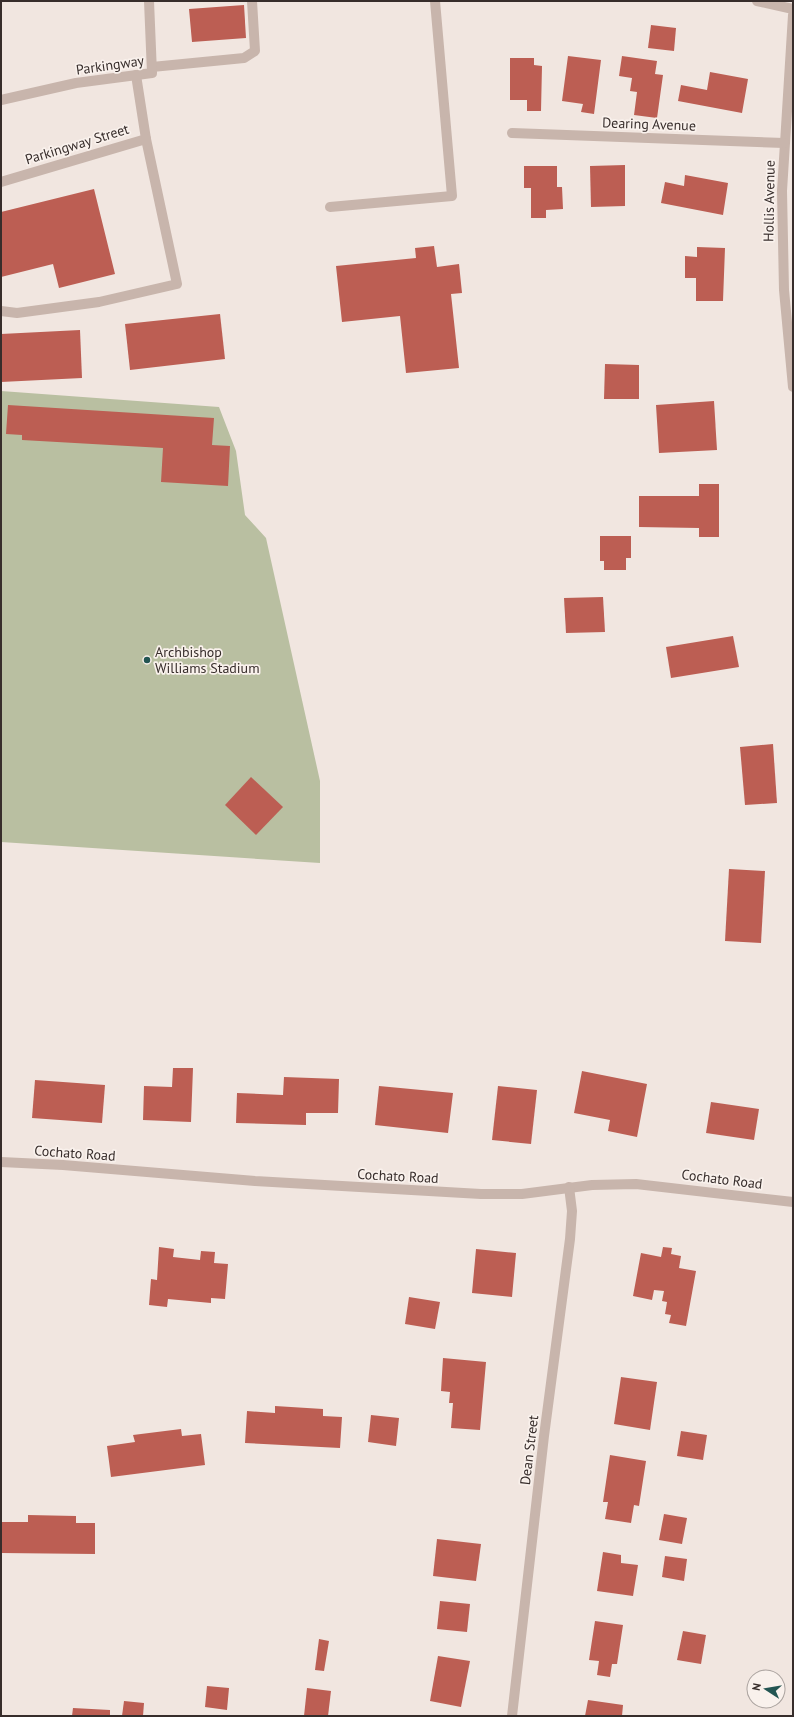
<svg xmlns="http://www.w3.org/2000/svg" width="794" height="1717" viewBox="0 0 794 1717" font-family="'PT Sans',sans-serif">
	<style>
		.green { fill: #b9bfa1 }
		.building { fill: #bc5e53 }
		.lines { fill: none; stroke-linecap: round; stroke-linejoin: round }
		.lane { stroke: #c8b5ac; stroke-width: 10 }
		.street { stroke: #c8b5ac; stroke-width: 10 }
		.poi-dot { fill: #235552; stroke: #f9f1ec; stroke-width: 1.5 }
		.labels { text-anchor: middle; dominant-baseline: central; stroke-width: 3.5; stroke-linejoin: round; paint-order: stroke }
		.street-label { font-size: 14px; fill: #372d2b; stroke: #f9f1ec }
		.poi-label { font-size: 14px; fill: #372d2b; stroke: #f9f1ec; text-anchor: start }
	</style>
	<rect width="100%" height="100%" fill="#f1e6e0"/>
	<polygon class="green" points="1,391 219,407 236,451 245,515 266,538 320,781 320,863 1,842"/>
	<g class="building">
		<polygon points="244,5 246,38 192,42 189,9"/>
		<polygon points="651,25 676,28 674,51 648,48"/>
		<polygon points="568,56 601,60 594,114 581,112 583,104 562,101"/>
		<polygon points="622,56 657,61 655,74 663,75 657,118 634,115 637,92 630,91 632,78 619,76"/>
		<polygon points="510,58 534,58 534,65 542,66 541,111 527,111 527,100 510,100"/>
		<polygon points="710,72 748,79 742,113 678,101 681,85 707,90"/>
		<polygon points="625,165 625,206 591,207 590,166"/>
		<polygon points="524,166 557,166 557,187 562,187 563,209 546,210 546,218 531,218 531,188 524,188"/>
		<polygon points="685,175 728,183 723,215 661,203 665,182 684,186"/>
		<polygon points="94,189 115,274 59,288 53,264 1,277 1,212"/>
		<polygon points="434,246 437,267 459,264 462,293 451,294 459,368 406,373 400,316 342,322 336,266 416,258 415,248"/>
		<polygon points="697,247 725,248 723,301 696,301 696,278 685,278 685,256 697,257"/>
		<polygon points="220,314 225,359 130,370 125,324"/>
		<polygon points="80,330 82,378 1,382 1,334"/>
		<polygon points="605,364 639,365 639,399 604,399"/>
		<polygon points="714,401 717,450 659,453 656,405"/>
		<polygon points="8,405 214,418 212,445 230,446 228,486 161,482 163,448 22,440 22,435 6,434"/>
		<polygon points="699,484 719,484 719,537 699,537 699,528 639,527 639,496 699,496"/>
		<polygon points="600,536 631,536 631,558 626,558 626,570 604,570 604,561 600,561"/>
		<polygon points="603,597 605,632 566,633 564,598"/>
		<polygon points="733,636 739,667 671,678 666,647"/>
		<polygon points="773,744 777,803 745,805 740,747"/>
		<polygon points="251,777 283,807 256,835 225,805"/>
		<polygon points="729,869 765,871 761,943 725,941"/>
		<polygon points="173,1068 193,1068 191,1122 143,1120 144,1086 172,1087"/>
		<polygon points="582,1071 647,1084 637,1137 608,1131 610,1120 574,1113"/>
		<polygon points="284,1077 339,1079 338,1113 306,1113 306,1125 236,1123 237,1093 283,1095"/>
		<polygon points="35,1080 105,1085 102,1123 32,1118"/>
		<polygon points="379,1086 453,1093 448,1133 375,1125"/>
		<polygon points="498,1086 537,1090 531,1144 492,1140"/>
		<polygon points="711,1102 759,1109 754,1140 706,1133"/>
		<polygon points="159,1247 174,1249 173,1257 200,1260 201,1251 215,1252 214,1263 228,1264 225,1299 211,1298 211,1303 168,1299 167,1307 149,1305 151,1279 157,1280"/>
		<polygon points="663,1247 672,1248 671,1254 681,1256 679,1268 696,1271 686,1326 669,1323 671,1315 665,1314 667,1302 662,1301 664,1291 654,1290 652,1300 633,1296 641,1253 661,1257"/>
		<polygon points="476,1249 516,1253 512,1297 472,1293"/>
		<polygon points="409,1297 440,1302 435,1329 405,1324"/>
		<polygon points="443,1358 486,1362 480,1430 451,1428 453,1403 449,1403 450,1392 441,1391"/>
		<polygon points="621,1377 657,1382 650,1430 614,1424"/>
		<polygon points="275,1406 323,1409 323,1416 342,1417 340,1448 245,1443 247,1411 275,1413"/>
		<polygon points="371,1415 399,1418 396,1446 368,1442"/>
		<polygon points="181,1429 182,1436 201,1434 205,1465 111,1477 107,1446 135,1442 133,1435"/>
		<polygon points="681,1431 707,1435 703,1460 677,1456"/>
		<polygon points="610,1455 646,1461 639,1506 634,1505 631,1523 605,1519 608,1502 603,1502"/>
		<polygon points="664,1514 687,1518 682,1544 659,1540"/>
		<polygon points="28,1515 76,1516 76,1523 95,1523 95,1554 1,1553 1,1522 28,1522"/>
		<polygon points="437,1539 481,1544 476,1581 433,1576"/>
		<polygon points="603,1552 621,1555 621,1563 638,1565 633,1596 597,1591"/>
		<polygon points="665,1556 687,1559 684,1581 662,1577"/>
		<polygon points="440,1601 470,1604 467,1632 437,1629"/>
		<polygon points="595,1621 623,1625 617,1664 612,1664 610,1677 597,1675 599,1661 589,1660"/>
		<polygon points="683,1631 706,1635 701,1664 677,1660"/>
		<polygon points="319,1639 329,1641 324,1671 315,1670"/>
		<polygon points="438,1656 470,1661 461,1707 430,1701"/>
		<polygon points="207,1686 229,1688 227,1710 205,1707"/>
		<polygon points="307,1688 331,1691 328,1716 304,1716"/>
		<polygon points="588,1700 623,1705 622,1716 585,1716"/>
		<polygon points="124,1701 144,1703 143,1716 122,1716"/>
		<polygon points="73,1708 110,1710 110,1716 72,1716"/>
	</g>
	<g class="lines">
		<g class="lane">
			<polyline points="757,1 793,9"/>
			<polyline points="152,67 244,58 255,51 252,1"/>
			<polyline points="1,182 146,139 136,75"/>
			<polyline points="330,207 452,196 435,1"/>
			<polyline points="1,311 17,313 99,302 177,284 146,139"/>
		</g>
		<g class="street">
			<polyline points="793,15 782,191 784,290 793,387"/>
			<polyline points="1,100 76,83 152,73 149,1"/>
			<polyline points="512,133 784,143"/>
			<polyline points="1,1162 63,1165 255,1181 481,1194 522,1194 592,1185 636,1184 793,1202"/>
			<polyline points="512,1716 544,1436 570,1239 572,1211 569,1187"/>
		</g>
	</g>
	<circle class="poi-dot" cx="147" cy="660" r="4"/>
	<g class="labels">
		<g class="street-label">
			<text transform="translate(110 65) rotate(-8)">Parkingway</text>
			<text transform="translate(649 124) rotate(2)">Dearing Avenue</text>
			<text transform="translate(77 144) rotate(-17)">Parkingway Street</text>
			<text transform="translate(769 201) rotate(-89)">Hollis Avenue</text>
			<text transform="translate(75 1153) rotate(4)">Cochato Road</text>
			<text transform="translate(398 1176) rotate(3)">Cochato Road</text>
			<text transform="translate(722 1179) rotate(7)">Cochato Road</text>
			<text transform="translate(529 1450) rotate(-83)">Dean Street</text>
		</g>
		<g class="poi-label">
			<text x="155" y="652">Archbishop<tspan x="155" dy="16">Williams Stadium</tspan></text>
		</g>
	</g>
	<rect width="794" height="1717" fill="none" stroke="#372d2b" stroke-width="4"/>
	<g transform="translate(766 1689) rotate(282)"><circle r="19" fill="#f9f1ec" stroke="#aba39f"/>
	<path d="M0-3L7 15L0 10L-7 15Z" fill="#235552"/>
	<text y="-6" font-size="11" font-weight="bold" text-anchor="middle" fill="#372d2b">N</text>
	</g>
</svg>
